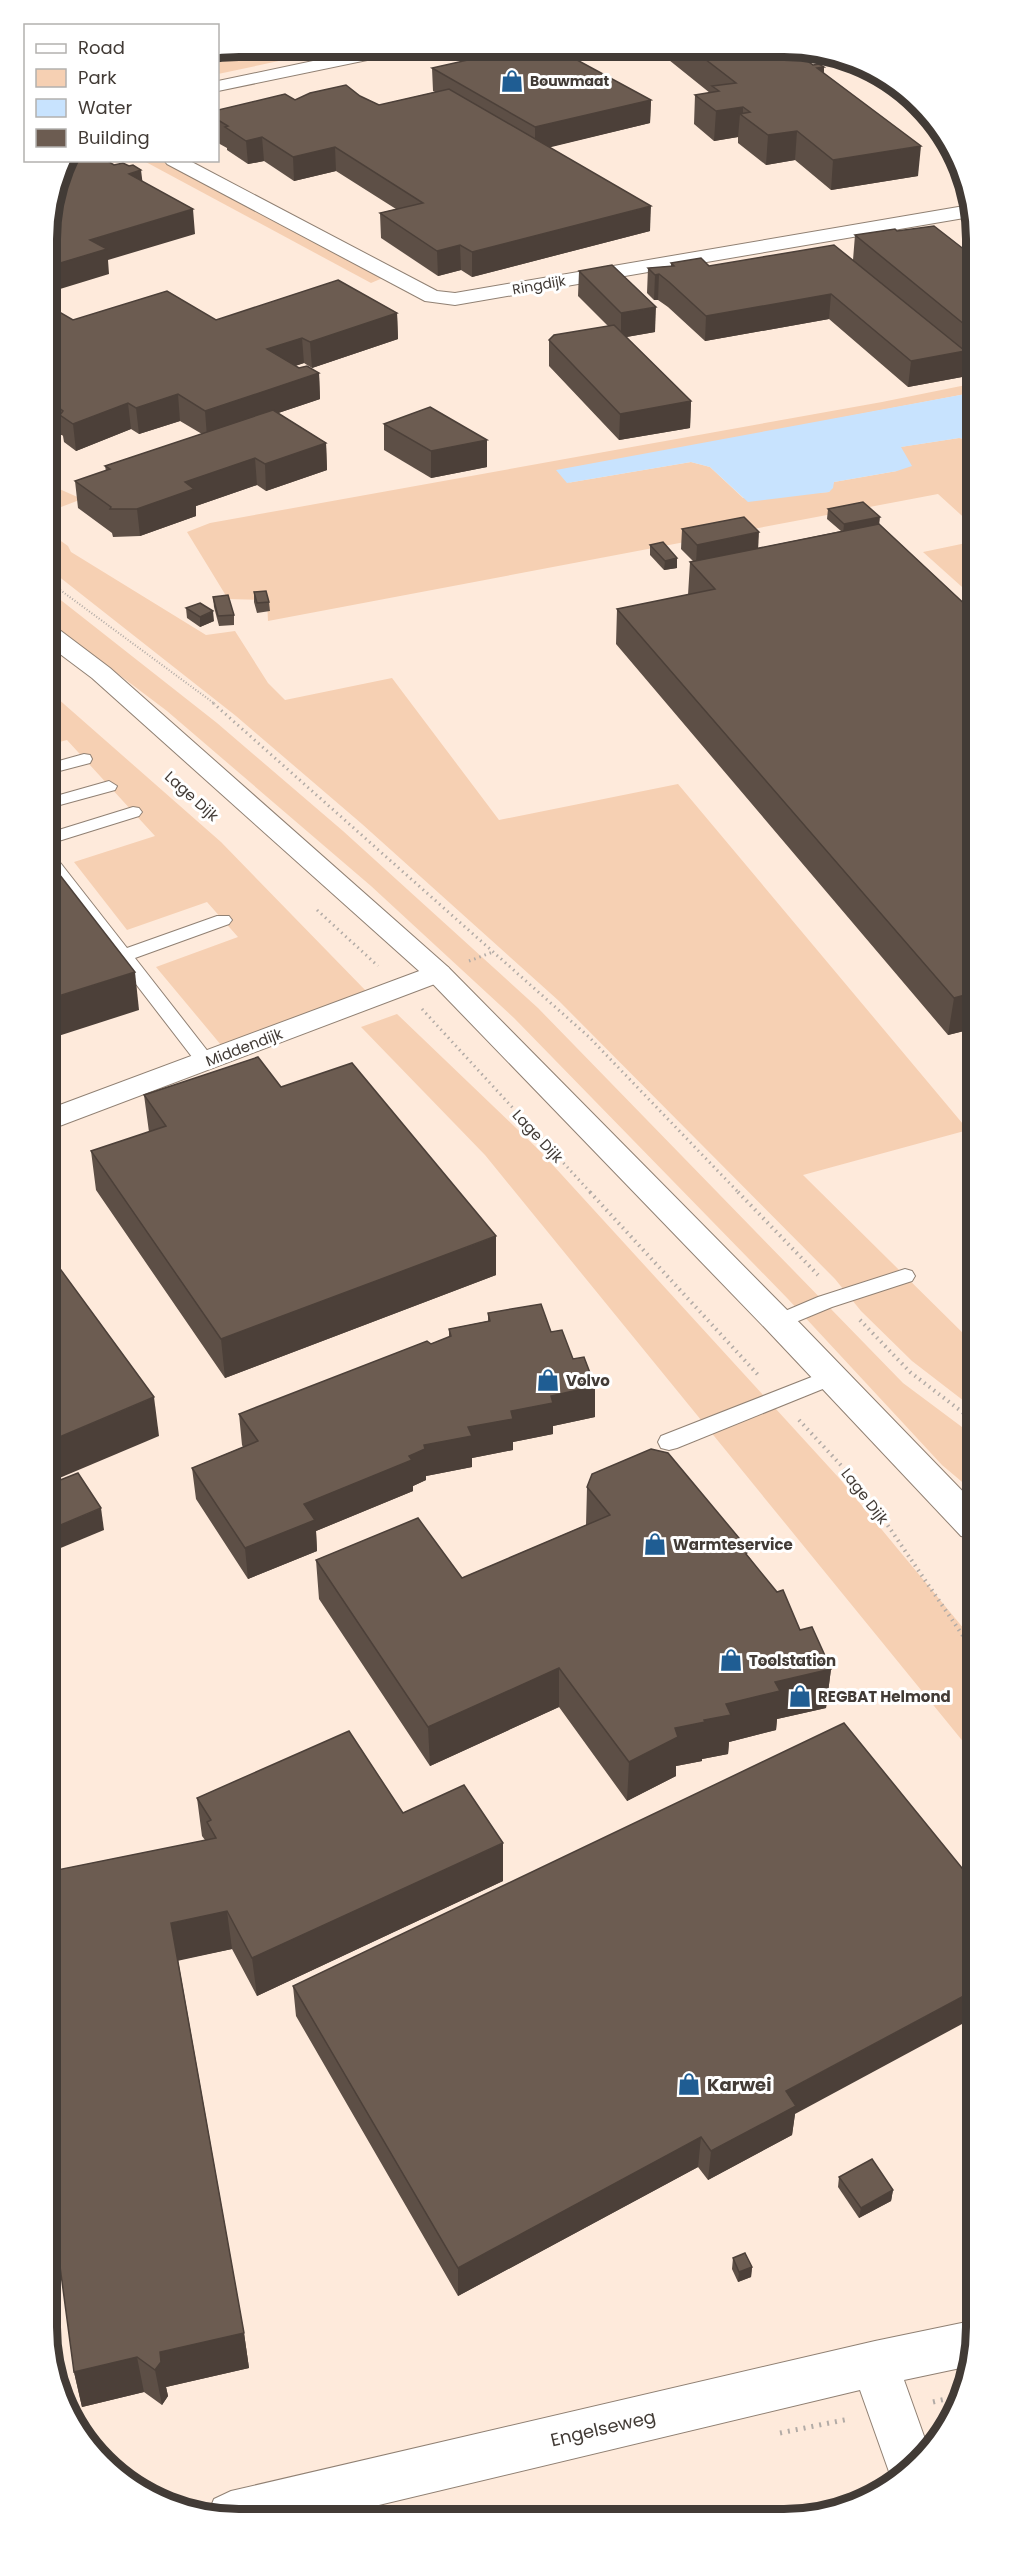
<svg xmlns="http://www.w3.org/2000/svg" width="1023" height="2566" viewBox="0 0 1023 2566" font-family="Poppins,sans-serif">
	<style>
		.built { fill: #feeadb }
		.green { fill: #f6d0b3 }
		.water { fill: #c8e3fe }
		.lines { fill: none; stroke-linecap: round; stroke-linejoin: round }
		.lane-casing { stroke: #908073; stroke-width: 2 }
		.street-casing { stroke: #908073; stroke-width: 2 }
		.secondary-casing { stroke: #908073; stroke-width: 2 }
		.path-far3 { stroke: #b2aba6; stroke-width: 2; stroke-dasharray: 1 2; stroke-linecap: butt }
		.path-far2 { stroke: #b2aba6; stroke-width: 3; stroke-dasharray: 1.5 4; stroke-linecap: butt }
		.path-far1 { stroke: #b2aba6; stroke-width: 4; stroke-dasharray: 1.5 4.5; stroke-linecap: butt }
		.path { stroke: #b2aba6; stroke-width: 5; stroke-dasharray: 2 6; stroke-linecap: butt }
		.lane { fill: #fff; fill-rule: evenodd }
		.street { fill: #fff; fill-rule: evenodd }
		.secondary { fill: #fff; fill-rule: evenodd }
		.wall { fill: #5d4f46 }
		.shaded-wall { fill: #4c4039 }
		.building { fill: #6c5c51; stroke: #4c4039; stroke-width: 1.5 }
		.labels { text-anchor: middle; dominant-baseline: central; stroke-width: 6; stroke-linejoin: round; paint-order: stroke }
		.far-poi-label { font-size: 14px; font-weight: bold; fill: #423b36; stroke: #fff; text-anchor: start }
		.far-street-label { font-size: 14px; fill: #423b36; stroke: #fff }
		.street-label { font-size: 15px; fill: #423b36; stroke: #fff }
		.poi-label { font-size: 15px; font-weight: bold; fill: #423b36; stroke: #fff; text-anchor: start }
		.near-poi-label { font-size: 18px; font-weight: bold; fill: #423b36; stroke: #fff; text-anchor: start }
		.near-street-label { font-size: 18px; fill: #423b36; stroke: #fff }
		.rim { fill: none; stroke: #423b36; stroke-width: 8 }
	</style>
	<rect width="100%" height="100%" fill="#fdf5f0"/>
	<polygon class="built" points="239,47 821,50 870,66 920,103 970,189 976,2339 962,2400 929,2454 881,2494 834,2513 202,2516 153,2500 103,2463 53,2377 47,226 64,161 218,160 218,51"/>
	<g class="green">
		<polygon points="289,47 345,47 218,74 218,62"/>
		<polygon points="144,161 165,161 385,277 371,283"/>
		<polygon points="971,384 971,393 719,441 567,483 691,462 710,467 743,498 829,492 834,482 897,471 900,447 959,438 965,439 971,444 971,524 938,494 268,621 267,600 228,599 187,532 210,523 882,402"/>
		<polygon points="48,484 82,499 48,512"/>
		<polygon points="48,532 68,546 71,552 206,635 235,631 268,683 285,700 392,678 499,820 678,784 968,1130 803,1175 973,1343 973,1408 912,1361 861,1311 835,1279 559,1001 362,824 236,716 48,568"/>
		<polygon points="971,542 971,595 923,552"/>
		<polygon points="48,590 217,723 343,831 538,1008 903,1383 974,1436 974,1492 942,1465 788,1299 514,1018 371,886 167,711 48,621"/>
		<polygon points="48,690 221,842 367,992 221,1045 156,967 238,937 207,902 127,930 74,862 155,836 67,740 48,745"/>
		<polygon points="397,1014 540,1151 839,1478 974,1641 974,1755 485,1155 361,1027"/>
	</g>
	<polygon class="water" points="971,393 971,444 965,439 959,438 901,447 912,466 897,471 834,482 833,488 829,492 748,502 710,467 691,462 567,483 556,470"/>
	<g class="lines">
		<g class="lane-casing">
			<g id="lane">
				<polygon points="84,754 90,755 92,759 90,763 48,774 48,764"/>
				<polygon points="109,781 117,786 115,790 49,808 49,798"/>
				<polygon points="133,807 139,808 142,812 139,816 49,844 49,833"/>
				<polygon points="49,855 55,856 127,948 217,916 229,916 232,920 229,924 135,958 213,1058 216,1062 213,1066 199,1066 49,871"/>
				<polygon points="905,1269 912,1271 915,1276 912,1281 832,1307 779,1329 771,1327 768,1322 771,1317 818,1297"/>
				<polygon points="832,1369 840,1372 843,1377 840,1382 677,1448 669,1450 661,1448 658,1442 661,1436"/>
			</g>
		</g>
		<g class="street-casing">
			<g id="street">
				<polygon points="164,160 188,160 437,291 455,293 970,205 970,217 455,305 425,301 167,164"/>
				<polygon points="438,964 448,967 452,973 448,979 49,1130 49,1109"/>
				<polygon points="976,2320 976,2339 970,2366 904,2380 930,2453 893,2483 860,2390 337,2515 207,2516 214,2499 231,2491 875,2341"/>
			</g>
		</g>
		<g class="secondary-casing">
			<g id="secondary">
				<polygon points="379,47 409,48 407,52 401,53 218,91 218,81"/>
				<polygon points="48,626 57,628 110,668 448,967 791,1314 974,1503 974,1539 961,1536 767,1330 428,979 92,678 48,645"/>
			</g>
		</g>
		<g class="path-far3">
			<polyline points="427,55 465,48"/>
			<polyline points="48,581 215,704"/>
		</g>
		<g class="path-far2">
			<polyline points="213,703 589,1037 739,1193"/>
			<polyline points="317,910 378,966"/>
			<polyline points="469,961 493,952"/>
			<polyline points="422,1009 591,1193"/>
		</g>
		<g class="path-far1">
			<polyline points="590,1192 760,1377"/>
			<polyline points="738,1192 818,1275"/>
			<polyline points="860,1320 910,1372 974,1421"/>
			<polyline points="799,1420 863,1489 974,1652"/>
		</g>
		<g class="path">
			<polyline points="933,2402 963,2395"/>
			<polyline points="780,2433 849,2419"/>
		</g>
		<use href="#lane" class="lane"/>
		<use href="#street" class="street"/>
		<use href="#secondary" class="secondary"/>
	</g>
	<g class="wall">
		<polygon points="664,49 792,50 813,65 824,67 824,73 918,176 831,190 795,160 766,165 738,143 738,137 714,141 694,124 695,95 710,93 664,56"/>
		<polygon points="432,68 651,100 650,123 549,147 650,231 472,277 461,270 438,276 381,238 380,213 396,209 336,171 294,181 264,161 248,164 227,150 227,148 218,143 218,110 295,100 360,96 379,105 435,92 433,91"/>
		<polygon points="897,231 970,254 971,364 964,359 962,377 908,387 829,319 705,341 668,307 658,300 654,300 647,293 648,268 671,266 671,263 709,266 853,260 855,235"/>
		<polygon points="579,271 655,332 626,337 691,401 690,428 619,440 549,366 549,340 608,326 578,296"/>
		<polygon points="47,306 73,320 216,320 397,313 398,339 312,368 304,363 295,366 299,368 319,373 320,399 278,413 326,443 327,470 266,491 257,485 196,506 196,516 140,536 113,537 112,533 78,508 75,481 106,471 105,466 202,434 180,421 139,434 131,429 76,451 64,442 63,436 62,435 48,436"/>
		<polygon points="384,424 487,440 487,467 431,478 384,450"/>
		<polygon points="828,509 879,524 971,610 972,1029 948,1035 616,644 617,609 688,595 690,562 693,561 681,549 682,529 758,548 841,531 827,519"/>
		<polygon points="650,545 677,558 677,568 664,570 650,555"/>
		<polygon points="254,592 269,602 270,611 257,613 254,602"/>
		<polygon points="213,597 234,615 234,625 219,626 214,607"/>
		<polygon points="186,608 214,621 200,627 187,618"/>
		<polygon points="281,1087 496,1275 225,1378 96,1190 91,1151 149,1132 144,1095"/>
		<polygon points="488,1313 551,1332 595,1417 553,1426 553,1434 513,1442 513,1450 472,1458 472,1467 426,1476 426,1480 413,1486 413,1491 316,1531 317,1551 248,1579 196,1499 192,1468 243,1447 242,1445 239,1414 449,1337 449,1329 488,1321"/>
		<polygon points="587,1487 749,1557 800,1630 831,1669 826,1708 777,1719 776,1730 729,1742 728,1754 702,1759 702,1761 676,1766 676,1776 627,1801 559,1707 430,1766 319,1599 316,1560 462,1578 586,1525"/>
		<polygon points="197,1798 403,1813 503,1881 257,1996 232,1949 178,1960 244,2333 249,2368 166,2387 168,2396 162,2405 144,2392 82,2407 74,2372 205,1840 202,1836"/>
		<polygon points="293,1986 795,2114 792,2135 708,2180 698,2167 458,2296 296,2016"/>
		<polygon points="839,2177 893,2190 891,2201 859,2218 838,2187"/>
		<polygon points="733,2258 752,2267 751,2277 738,2282 732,2269"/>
	</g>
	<g class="shaded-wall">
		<polygon points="824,67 822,96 817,68"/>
		<polygon points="651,100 650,123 535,151 535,127"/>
		<polygon points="743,107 743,116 740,114 738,137 714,141 716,111"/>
		<polygon points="797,131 795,160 766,165 768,135"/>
		<polygon points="262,137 264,161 248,164 246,141"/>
		<polygon points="921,146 918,176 831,190 833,160"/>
		<polygon points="335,147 336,171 294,181 293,157"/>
		<polygon points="141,170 144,194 129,174"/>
		<polygon points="651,206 650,231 472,277 472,252"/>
		<polygon points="193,209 195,234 108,260 109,274 47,293 47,267 90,240"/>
		<polygon points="460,245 461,270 438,276 437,251"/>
		<polygon points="659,274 658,300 654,300 655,275"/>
		<polygon points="831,294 829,319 705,341 706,316"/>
		<polygon points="656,307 655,332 621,338 621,313"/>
		<polygon points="397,313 398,339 312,368 310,342"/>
		<polygon points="302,338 304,363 268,375 267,349"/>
		<polygon points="965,351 962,377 908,387 911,361"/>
		<polygon points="319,373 320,399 207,437 205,411"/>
		<polygon points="178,394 180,421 139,434 136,408"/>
		<polygon points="691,401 690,428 619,440 620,414"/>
		<polygon points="128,403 131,429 76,451 73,424"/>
		<polygon points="487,440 487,467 431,478 431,451"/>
		<polygon points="326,443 327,470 266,491 265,464"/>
		<polygon points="255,458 257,485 196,506 196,516 140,536 137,509 185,482"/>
		<polygon points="880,517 879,526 843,534 844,524"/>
		<polygon points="759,532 758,551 696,564 697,545"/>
		<polygon points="677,558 677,568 664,570 665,561"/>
		<polygon points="213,611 214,621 200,627 200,617"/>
		<polygon points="135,972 139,1010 49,1039 49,999"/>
		<polygon points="972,993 972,1029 948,1035 954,998"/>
		<polygon points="496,1236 496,1275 225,1378 221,1339"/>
		<polygon points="595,1386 595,1417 553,1426 553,1434 513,1442 513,1450 472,1458 472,1467 426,1476 426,1480 413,1486 413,1491 316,1531 317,1551 248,1579 245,1548 304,1504 424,1445 468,1427 551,1396"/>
		<polygon points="154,1397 159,1436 50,1482 50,1441"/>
		<polygon points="101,1508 104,1530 51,1552 51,1529"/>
		<polygon points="559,1668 559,1707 430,1766 428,1727"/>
		<polygon points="831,1669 826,1708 777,1719 776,1730 729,1742 728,1754 702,1759 702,1761 676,1766 676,1776 627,1801 629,1762 675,1728 704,1720 726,1704 775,1682"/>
		<polygon points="503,1843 503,1881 257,1996 252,1958"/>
		<polygon points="227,1911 232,1949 177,1961 171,1923"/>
		<polygon points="975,1990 975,2017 795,2114 792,2135 708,2180 711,2151 786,2091"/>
		<polygon points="701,2137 698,2167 458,2296 458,2268"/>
		<polygon points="893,2190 891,2201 859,2218 861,2208"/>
		<polygon points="752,2267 751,2277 738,2282 739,2272"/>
		<polygon points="244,2333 249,2368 166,2387 168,2396 162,2405 155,2370 160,2352"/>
		<polygon points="137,2357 144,2392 82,2407 74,2372"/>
	</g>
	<g class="building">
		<polygon points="521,48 555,48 651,100 535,127 432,68"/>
		<polygon points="692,49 792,50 813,65 819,64 824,67 817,68 921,146 833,160 797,131 768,135 740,114 750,112 743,107 716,111 695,95 719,91 712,86 736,83"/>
		<polygon points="346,85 360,96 379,105 449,89 651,206 472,252 460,245 437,251 380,213 423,203 335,147 293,157 262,137 246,141 225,127 228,126 218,120 218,110 285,94 295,100 310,93"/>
		<polygon points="64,160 106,160 114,165 123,163 129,166 133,165 141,170 129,174 193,209 90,240 107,249 47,267 47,226"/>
		<polygon points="934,226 970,254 970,329 855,235 895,229 897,231"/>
		<polygon points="834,245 965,351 911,361 831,294 706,316 669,282 659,274 655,275 648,268 674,266 671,263 701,258 709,266"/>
		<polygon points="612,265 656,307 621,313 579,271"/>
		<polygon points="338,280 397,313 310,342 302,338 267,349 299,368 307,366 319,373 205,411 178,394 136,408 128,403 73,424 60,415 63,411 59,408 47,409 47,306 49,306 73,320 167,291 216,320"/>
		<polygon points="614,325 691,401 620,414 549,340 554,335"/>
		<polygon points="430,407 487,440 431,451 384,424"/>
		<polygon points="273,410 326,443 265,464 255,458 185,482 194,489 137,509 110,509 111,507 75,481 110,469 105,466"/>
		<polygon points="863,502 880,517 844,524 828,509"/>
		<polygon points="744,517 759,532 697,545 682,529"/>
		<polygon points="879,524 971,610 972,993 954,998 617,609 715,589 690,562"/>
		<polygon points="663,542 677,558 665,561 650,545"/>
		<polygon points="266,591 269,602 257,603 254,592"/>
		<polygon points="228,595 234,615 218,616 213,597"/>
		<polygon points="200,603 213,611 200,617 186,608"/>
		<polygon points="49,861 135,972 49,999"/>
		<polygon points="258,1057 281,1087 352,1063 496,1236 221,1339 91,1151 166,1126 144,1095"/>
		<polygon points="50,1255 154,1397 50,1441"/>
		<polygon points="541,1304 551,1332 562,1330 573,1359 584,1357 595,1386 551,1396 553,1403 511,1411 513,1419 468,1427 472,1436 424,1445 425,1449 409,1456 412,1460 304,1504 315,1520 245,1548 192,1468 258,1441 239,1414 427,1341 431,1344 451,1336 449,1329 490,1321 488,1313"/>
		<polygon points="651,1449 668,1453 749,1550 746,1554 777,1592 783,1590 800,1630 812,1627 831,1669 775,1682 780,1691 726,1704 731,1715 704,1720 705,1722 675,1728 678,1737 629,1762 559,1668 428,1727 316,1560 418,1518 462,1578 610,1515 587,1487 592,1474"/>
		<polygon points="78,1473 101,1508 51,1529 50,1484"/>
		<polygon points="844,1723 975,1884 975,1990 786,2091 796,2106 711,2151 701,2137 458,2268 293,1986"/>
		<polygon points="349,1731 403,1813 464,1785 503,1843 252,1958 227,1911 171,1923 244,2333 160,2352 161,2362 155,2370 137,2357 74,2372 52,2206 52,1871 216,1838 207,1822 211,1820 197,1798"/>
		<polygon points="872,2159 893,2190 861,2208 839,2177"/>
		<polygon points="745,2253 752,2267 739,2272 733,2258"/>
	</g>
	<defs>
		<g id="shop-bare" transform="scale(1.8)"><path d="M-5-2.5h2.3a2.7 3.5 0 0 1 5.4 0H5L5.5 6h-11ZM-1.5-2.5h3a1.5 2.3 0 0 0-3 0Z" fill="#1f5d93" stroke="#fff" stroke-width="2.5" paint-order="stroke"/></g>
	</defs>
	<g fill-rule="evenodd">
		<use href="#shop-bare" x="512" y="81"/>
		<use href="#shop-bare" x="548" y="1380"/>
		<use href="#shop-bare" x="655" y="1544"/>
		<use href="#shop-bare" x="731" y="1660"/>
		<use href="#shop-bare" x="800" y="1696"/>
		<use href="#shop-bare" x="689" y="2084"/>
	</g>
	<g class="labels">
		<g class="far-poi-label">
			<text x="530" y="81">Bouwmaat</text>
		</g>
		<g class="far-street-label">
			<text transform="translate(539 285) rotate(-10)">Ringdijk</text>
		</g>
		<g class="street-label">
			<text transform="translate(192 796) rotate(42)">Lage Dijk</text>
			<text transform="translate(244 1047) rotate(-21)">Middendijk</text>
			<text transform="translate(538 1136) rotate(47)">Lage Dijk</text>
			<text transform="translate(865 1496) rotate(52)">Lage Dijk</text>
		</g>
		<g class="poi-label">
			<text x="566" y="1380">Volvo</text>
			<text x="673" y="1544">Warmteservice</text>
			<text x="749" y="1660">Toolstation</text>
			<text x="818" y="1696">REGBAT Helmond</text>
		</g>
		<g class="near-poi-label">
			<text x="707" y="2084">Karwei</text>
		</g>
		<g class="near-street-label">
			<text transform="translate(603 2428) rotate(-13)">Engelseweg</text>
		</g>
	</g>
	<path d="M0 0H1023V2566H0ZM239 57H784A182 182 0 0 1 966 239V2327A182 182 0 0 1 784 2509H239A182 182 0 0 1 57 2327V239A182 182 0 0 1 239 57Z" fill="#fff" fill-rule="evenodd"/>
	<path class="rim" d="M239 57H784A182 182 0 0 1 966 239V2327A182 182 0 0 1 784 2509H239A182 182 0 0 1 57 2327V239A182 182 0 0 1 239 57Z"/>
	<rect x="24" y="24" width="195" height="138" fill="#ffffff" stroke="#b3b1af" stroke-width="1.5"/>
	<rect x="36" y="44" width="30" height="9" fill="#ffffff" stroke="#b3b1af" stroke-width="1.5"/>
	<text x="78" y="54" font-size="18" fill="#423b36">Road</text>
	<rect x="36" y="69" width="30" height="18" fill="#f6d0b3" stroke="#b3b1af" stroke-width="1.5"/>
	<text x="78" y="84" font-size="18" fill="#423b36">Park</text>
	<rect x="36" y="99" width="30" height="18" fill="#c8e3fe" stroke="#b3b1af" stroke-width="1.5"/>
	<text x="78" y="114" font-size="18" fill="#423b36">Water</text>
	<rect x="36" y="129" width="30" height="18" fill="#6c5c51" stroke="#b3b1af" stroke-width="1.5"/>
	<text x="78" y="144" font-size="18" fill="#423b36">Building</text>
</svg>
